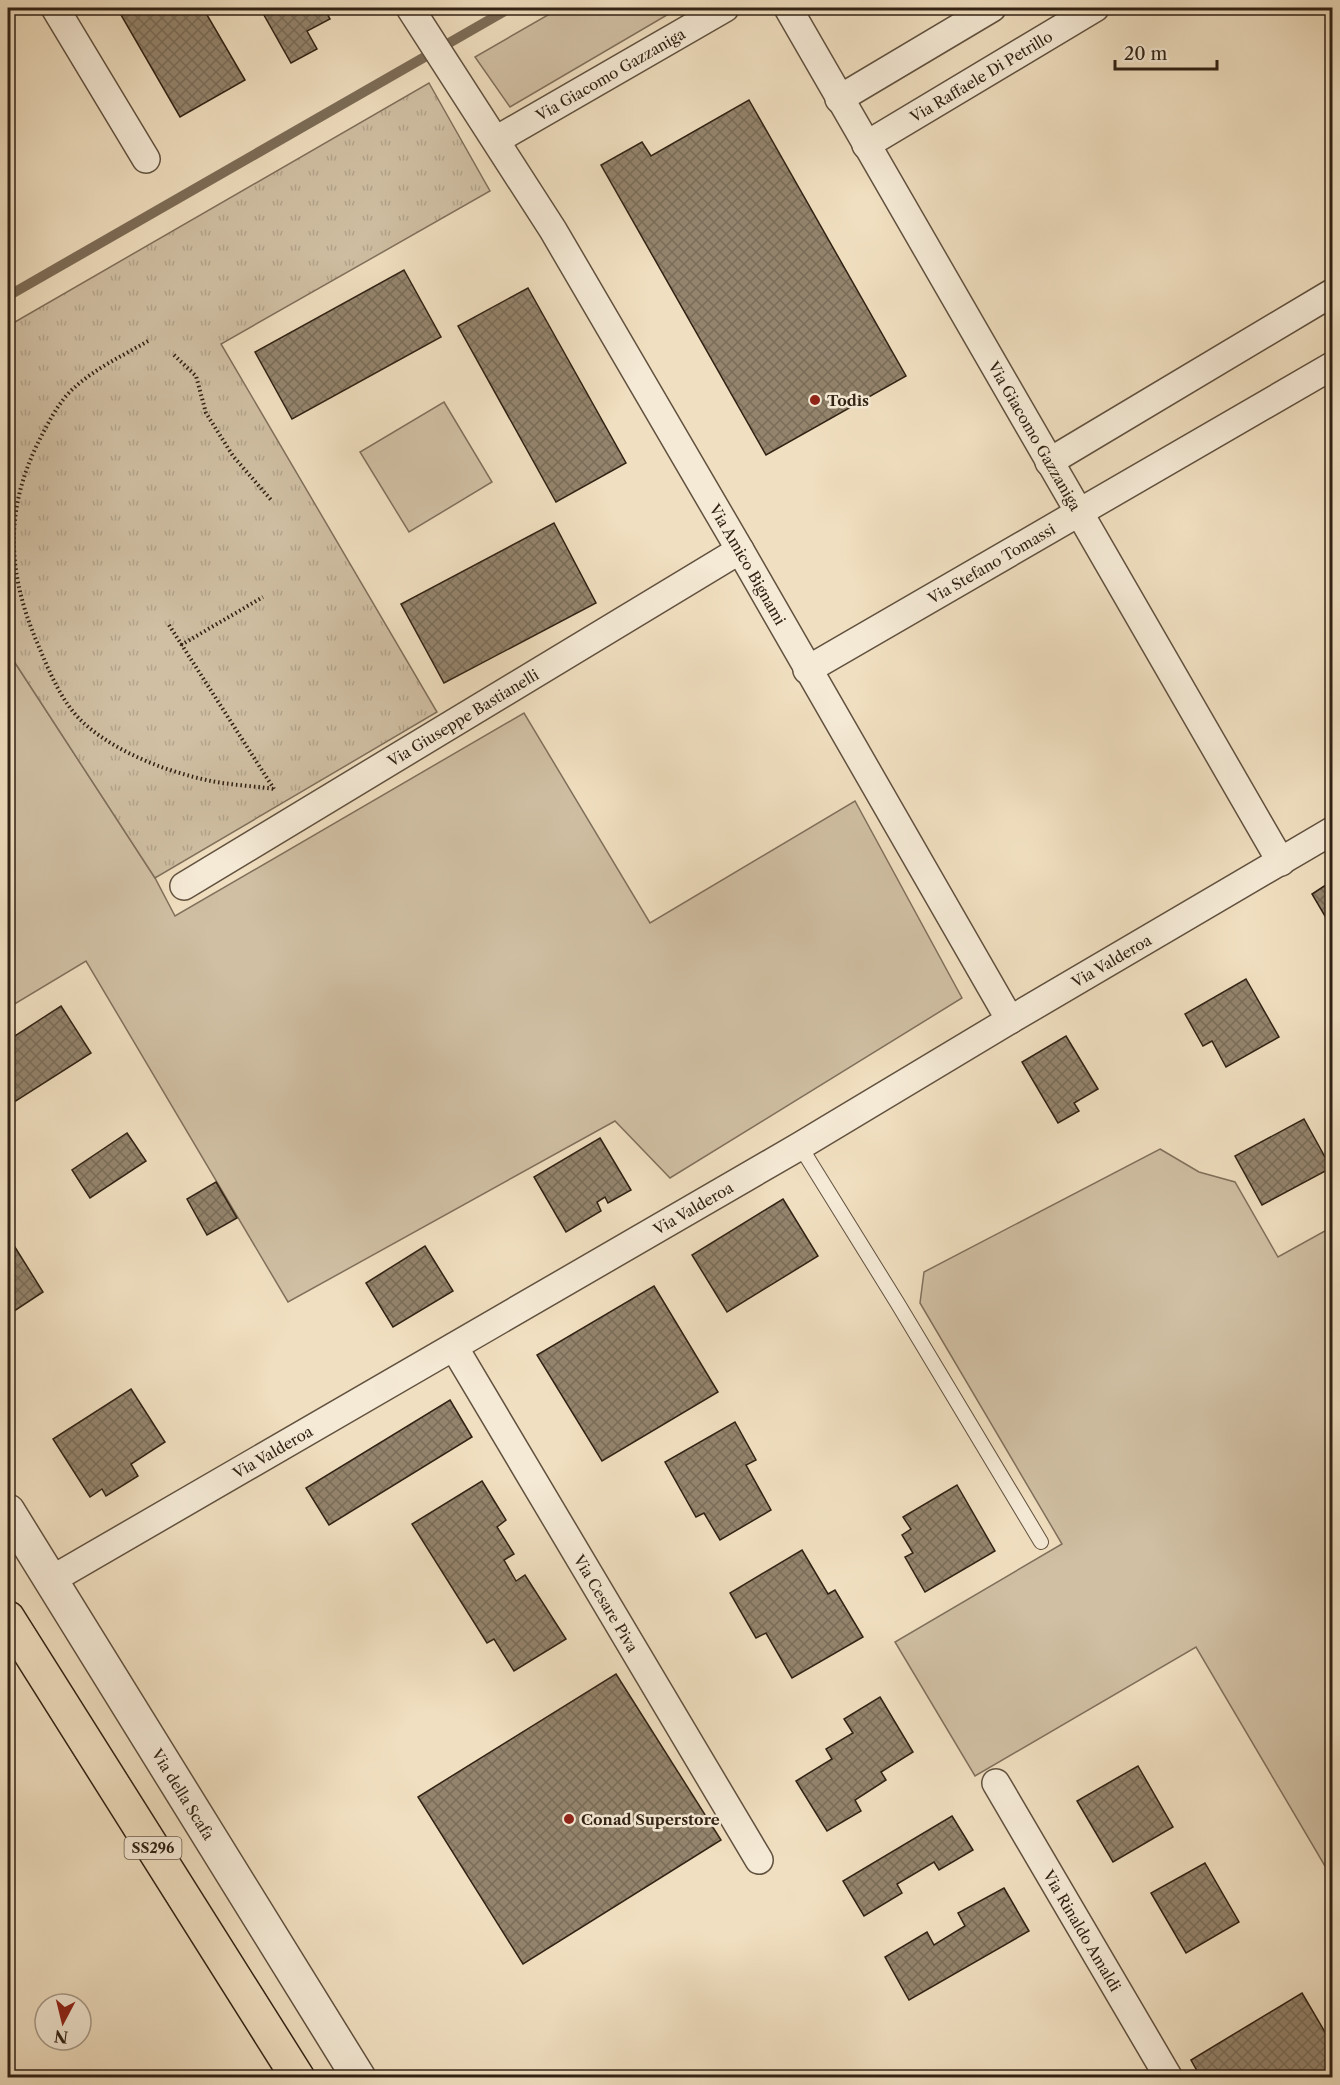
<svg xmlns="http://www.w3.org/2000/svg" width="1340" height="2085" viewBox="0 0 1340 2085" font-family="'Libre Caslon Text',serif">
	<style>
		.grass { fill: #d0bfa3; stroke: #80705c; stroke-width: 1.5 }
		.park { fill: url(#park-tufts); stroke: #80705c; stroke-width: 1.5 }
		.lines { fill: none; stroke-linecap: round; stroke-linejoin: round }
		.stream { stroke: #7d6d58; stroke-width: 10 }
		.building { fill: url(#building-cross-hatch); stroke: #312214; stroke-width: 1.5 }
		.service-casing { stroke: #61513f; stroke-width: 16 }
		.minor-casing { stroke: #61513f; stroke-width: 30 }
		.tertiary-casing { stroke: #61513f; stroke-width: 36 }
		.primary-casing { stroke: #312214; stroke-width: 36 }
		.path { stroke: #312214; stroke-width: 4; stroke-dasharray: 1.5 3; stroke-linecap: butt }
		.service { stroke: #f5ead6; stroke-width: 14 }
		.minor { stroke: #f5ead6; stroke-width: 27 }
		.tertiary { stroke: #f5ead6; stroke-width: 33 }
		.primary { stroke: #f0dfc0; stroke-width: 33 }
		.poi-dot { fill: #8f2418; stroke: #f5ead6; stroke-width: 2 }
		.labels { text-anchor: middle; dominant-baseline: central; stroke-width: 5; stroke-linejoin: round; paint-order: stroke }
		.shield { fill: #f5ead6; stroke: #6c5e4e; stroke-width: 1.5 }
		.shield-label { font-size: 14px; font-weight: bold; fill: #312214 }
		.street-label { font-size: 15px; fill: #312214; stroke: #f5ead6 }
		.poi-label { font-size: 15px; font-weight: bold; fill: #312214; stroke: #f5ead6; text-anchor: start }
	</style>
	<defs>
		<pattern id="park-tufts" width="24" height="20" patternUnits="userSpaceOnUse" patternTransform="scale(1.5)"><rect width="24" height="20" fill="#d0bfa3"/><path d="M3 7l-1-3M5 7V3M7 7l1-3M15 17l-1-3M17 17v-4M19 17l1-3" fill="none" stroke="#b3a48b"/></pattern>
		<pattern id="building-cross-hatch" width="8" height="8" patternUnits="userSpaceOnUse" patternTransform="scale(1.5)"><rect width="8" height="8" fill="#94846d"/><path d="M0 0l8 8M0 8l8-8" fill="none" stroke="#796c58"/></pattern>
	</defs>
	<rect width="100%" height="100%" fill="#f0dfc0"/>
	<filter id="stains"><feTurbulence type="fractalNoise" baseFrequency=".00333" numOctaves="4"/><feColorMatrix values="0 0 0 0 .2 0 0 0 0 .09 0 0 0 0 .02 0 0 0 .5 -.17"/></filter>
	<radialGradient id="worn" r=".72"><stop offset=".6" stop-color="#630" stop-opacity="0"/><stop offset="1" stop-color="#630" stop-opacity=".3"/></radialGradient>
	<g class="grass">
		<polygon points="560,8 679,8 510,107 475,57"/>
		<polygon points="444,402 492,482 409,532 360,452"/>
		<polygon points="8,652 155,878 175,916 524,713 650,923 855,801 962,998 670,1178 615,1121 288,1302 86,961 8,1008"/>
		<polygon points="1160,1149 1199,1172 1235,1182 1278,1257 1332,1227 1332,1878 1196,1647 975,1776 895,1642 1062,1544 920,1303 924,1272"/>
	</g>
	<polygon class="park" points="429,83 490,191 221,344 437,712 155,878 8,652 8,326"/>
	<g class="lines">
		<polyline class="stream" points="8,296 510,8"/>
	</g>
	<g class="building">
		<polygon points="117,8 203,8 245,80 180,117"/>
		<polygon points="260,8 324,8 330,19 307,31 317,49 291,63"/>
		<polygon points="749,100 906,376 766,455 601,165 642,142 651,156"/>
		<polygon points="404,270 441,337 292,419 255,352"/>
		<polygon points="528,288 626,463 556,502 458,326"/>
		<polygon points="554,523 596,603 444,683 401,604"/>
		<polygon points="1332,881 1332,928 1312,894"/>
		<polygon points="1246,979 1279,1037 1226,1067 1212,1041 1203,1046 1185,1014"/>
		<polygon points="61,1006 91,1053 8,1106 8,1025 15,1036"/>
		<polygon points="1066,1036 1098,1089 1074,1103 1079,1111 1058,1123 1022,1062"/>
		<polygon points="1304,1119 1331,1168 1262,1205 1235,1156"/>
		<polygon points="127,1133 146,1161 90,1198 72,1170"/>
		<polygon points="600,1138 631,1190 608,1203 605,1197 597,1202 601,1211 566,1232 534,1177"/>
		<polygon points="216,1182 237,1218 207,1235 187,1199"/>
		<polygon points="783,1199 818,1256 727,1312 692,1255"/>
		<polygon points="8,1236 43,1292 8,1315"/>
		<polygon points="425,1246 453,1291 393,1327 366,1283"/>
		<polygon points="654,1286 718,1392 602,1461 537,1355"/>
		<polygon points="131,1389 165,1442 131,1464 138,1476 106,1496 102,1489 90,1497 53,1439"/>
		<polygon points="450,1400 472,1437 329,1525 306,1488"/>
		<polygon points="735,1422 756,1460 746,1465 771,1510 720,1540 704,1513 696,1517 665,1462"/>
		<polygon points="482,1481 506,1520 497,1527 514,1554 504,1560 516,1581 525,1575 566,1639 514,1671 494,1639 487,1643 412,1524"/>
		<polygon points="957,1485 995,1551 925,1592 905,1557 913,1553 902,1535 911,1529 903,1517"/>
		<polygon points="802,1550 828,1594 835,1590 863,1637 792,1678 766,1633 756,1638 730,1593"/>
		<polygon points="616,1674 721,1840 523,1964 418,1797"/>
		<polygon points="880,1697 913,1752 881,1772 886,1780 855,1800 861,1811 827,1831 796,1781 832,1759 826,1749 853,1733 844,1719"/>
		<polygon points="1138,1766 1173,1827 1113,1862 1077,1801"/>
		<polygon points="952,1816 973,1850 939,1870 934,1862 897,1884 902,1893 864,1916 843,1881"/>
		<polygon points="1205,1863 1239,1922 1186,1953 1151,1893"/>
		<polygon points="1004,1888 1029,1931 909,2000 885,1957 927,1932 934,1945 965,1926 958,1913"/>
		<polygon points="1302,1993 1332,2044 1332,2069 1318,2078 1201,2078 1191,2060"/>
	</g>
	<g class="lines">
		<g class="service-casing">
			<polyline id="service" points="800,1146 898,1304 1041,1542"/>
		</g>
		<g class="minor-casing">
			<g id="minor">
				<polyline points="55,8 146,159"/>
				<path id="s1" d="M410,8L553,230L740,550L1010,1020"/>
				<path id="s2" d="M788,8L1281,862"/>
				<polyline points="839,99 992,8"/>
				<path id="s3" d="M496,140L725,8"/>
				<path id="s4" d="M866,145L1095,8"/>
				<polyline points="1049,462 1332,293"/>
				<path id="s5" d="M807,670L1332,366"/>
				<path id="s6" d="M184,886L740,550"/>
				<path id="s7" d="M454,1347L759,1860"/>
				<path id="s8" d="M51,1580L800,1146L1010,1020L1332,831"/>
				<path id="s9" d="M996,1783L1169,2078"/>
			</g>
		</g>
		<g class="tertiary-casing">
			<g id="tertiary">
				<path id="s10" d="M8,1511L359,2078"/>
			</g>
		</g>
		<g class="primary-casing">
			<polyline id="primary" points="8,1618 298,2078"/>
		</g>
		<g class="path">
			<path d="M148,341C124,355 96,368 75,387C61,399 50,419 42,435C5,505 6,568 36,640C49,670 61,704 87,726C120,754 168,772 211,781C231,785 253,786 274,789"/>
			<polyline points="174,355 196,376 206,413 233,456 272,501"/>
			<polyline points="169,625 274,789"/>
			<polyline points="181,645 263,597"/>
		</g>
		<use href="#service" class="service"/>
		<use href="#minor" class="minor"/>
		<use href="#tertiary" class="tertiary"/>
		<use href="#primary" class="primary"/>
	</g>
	<g class="poi-dot">
		<circle cx="815" cy="400" r="6"/>
		<circle cx="569" cy="1819" r="6"/>
	</g>
	<g class="labels">
		<rect class="shield" x="124.5" y="1837" width="57" height="22" rx="4.5"/>
		<g class="shield-label">
			<text x="153" y="1848">SS296</text>
		</g>
		<g class="street-label">
			<text stroke="none"><textPath href="#s3" startOffset="132">Via Giacomo Gazzaniga</textPath></text>
			<text stroke="none"><textPath href="#s4" startOffset="134">Via Raffaele Di Petrillo</textPath></text>
			<text stroke="none"><textPath href="#s2" startOffset="494">Via Giacomo Gazzaniga</textPath></text>
			<text stroke="none"><textPath href="#s5" startOffset="213">Via Stefano Tomassi</textPath></text>
			<text stroke="none"><textPath href="#s1" startOffset="651">Via Amico Bignami</textPath></text>
			<text stroke="none"><textPath href="#s6" startOffset="326">Via Giuseppe Bastianelli</textPath></text>
			<text stroke="none"><textPath href="#s8" startOffset="1228">Via Valderoa</textPath></text>
			<text stroke="none"><textPath href="#s8" startOffset="742">Via Valderoa</textPath></text>
			<text stroke="none"><textPath href="#s8" startOffset="256">Via Valderoa</textPath></text>
			<text stroke="none"><textPath href="#s7" startOffset="298">Via Cesare Piva</textPath></text>
			<text stroke="none"><textPath href="#s10" startOffset="333">Via della Scafa</textPath></text>
			<text stroke="none"><textPath href="#s9" startOffset="171">Via Rinaldo Amaldi</textPath></text>
		</g>
		<g class="poi-label">
			<text x="827" y="400">Todis</text>
			<text x="581" y="1819">Conad Superstore</text>
		</g>
	</g>
	<rect width="1340" height="2085" fill="none" stroke="#f0dfc0" stroke-width="30"/>
	<rect x="9" y="9" width="1322" height="2067" fill="none" stroke="#312214" stroke-width="3"/>
	<rect x="15" y="15" width="1310" height="2055" fill="none" stroke="#312214" stroke-width="1.5"/>
	<g transform="translate(63 2022) rotate(187)"><circle r="28" fill="#f5ead6" stroke="#a79a88" stroke-width="1.5"/>
	<path d="M0-4.5L10 22L0 15L-10 22Z" fill="#8f2418"/>
	<text y="-9" font-size="16" font-weight="bold" text-anchor="middle" fill="#312214">N</text>
	</g>
	<path d="M1115 60v9h102v-9" fill="none" stroke="#312214" stroke-width="3"/>
	<text x="1124" y="60" font-size="18" fill="#312214" stroke="#f5ead6" stroke-width="4.5" paint-order="stroke">20 m</text>
	<rect width="100%" height="100%" filter="url(#stains)"/>
	<rect width="100%" height="100%" fill="url(#worn)"/>
</svg>
